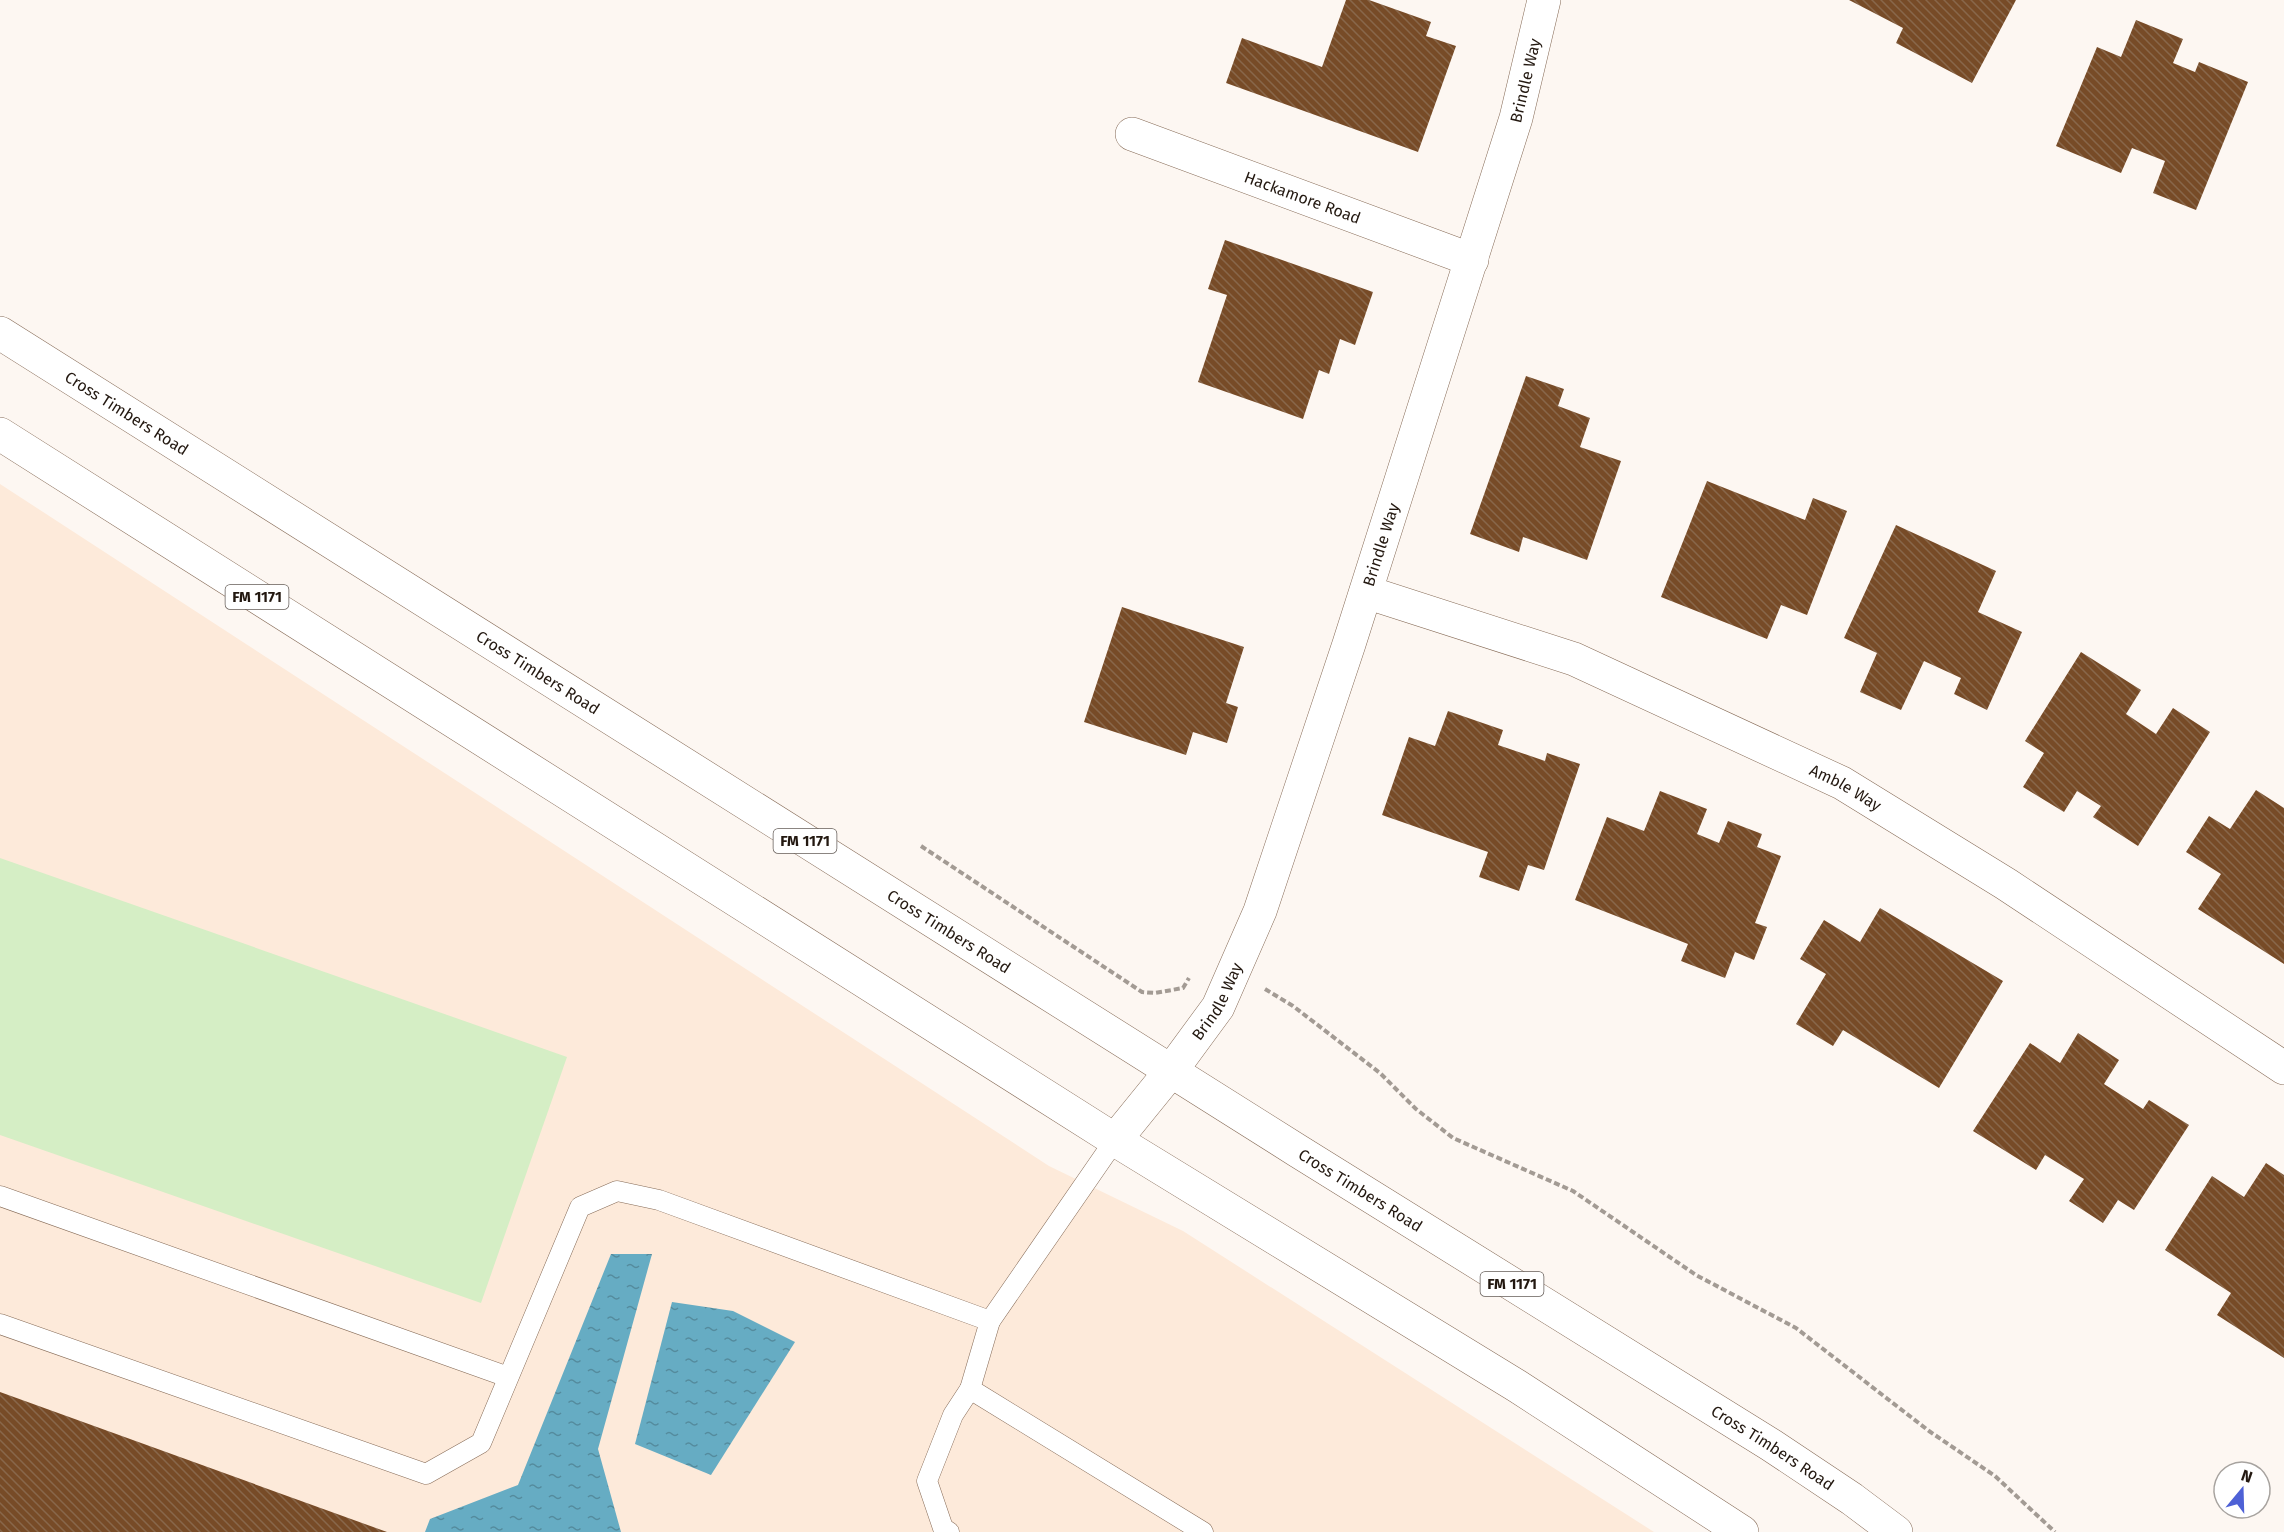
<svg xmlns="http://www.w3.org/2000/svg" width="2284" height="1532" viewBox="0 0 2284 1532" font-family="'Fira Sans',sans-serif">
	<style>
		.education { fill: #fdeada }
		.pitch { fill: #d5eec5 }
		.water { fill: url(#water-ripples) }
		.building { fill: url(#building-back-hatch) }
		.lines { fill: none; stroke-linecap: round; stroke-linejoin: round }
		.lane-casing { stroke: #876c58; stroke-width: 21 }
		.street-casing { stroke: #876c58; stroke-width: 34 }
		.primary-casing { stroke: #876c58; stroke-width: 34 }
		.path { stroke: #a39b94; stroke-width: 4; stroke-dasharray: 6 3; stroke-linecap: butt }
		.lane { stroke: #fff; stroke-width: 20 }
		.street { stroke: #fff; stroke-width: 33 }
		.primary { stroke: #fff; stroke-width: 33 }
		.labels { text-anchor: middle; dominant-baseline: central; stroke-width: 6; stroke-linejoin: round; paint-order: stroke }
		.shield { fill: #fff; stroke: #655d58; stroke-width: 1.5 }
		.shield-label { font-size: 15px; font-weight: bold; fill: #231810 }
		.street-label { font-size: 16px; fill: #231810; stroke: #fff }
	</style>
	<defs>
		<pattern id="water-ripples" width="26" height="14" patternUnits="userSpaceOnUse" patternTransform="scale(1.5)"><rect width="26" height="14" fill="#66acc3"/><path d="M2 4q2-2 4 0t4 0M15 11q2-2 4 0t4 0" fill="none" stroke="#548b9d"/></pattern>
		<pattern id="building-back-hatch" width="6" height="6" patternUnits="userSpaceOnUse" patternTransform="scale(1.5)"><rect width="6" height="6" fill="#774b27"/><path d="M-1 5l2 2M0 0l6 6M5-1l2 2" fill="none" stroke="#88674b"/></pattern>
	</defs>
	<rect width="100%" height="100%" fill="#fdf7f2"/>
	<polygon class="education" points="0,484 1049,1166 1183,1231 1654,1532 0,1532"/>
	<polygon class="pitch" points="0,858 567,1057 481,1303 0,1135"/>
	<g class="water">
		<polygon points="611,1254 652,1254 598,1449 621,1532 425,1532 430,1519 518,1485"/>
		<polygon points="672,1302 733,1311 795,1342 711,1475 635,1444"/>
	</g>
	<g class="building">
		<polygon points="1346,0 1369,0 1431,22 1426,36 1456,46 1418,152 1226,83 1242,38 1322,67"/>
		<polygon points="1849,0 2016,0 1972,83 1896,43 1903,28"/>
		<polygon points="2136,20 2183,39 2173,63 2195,72 2199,62 2248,82 2196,210 2153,193 2165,161 2132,148 2121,173 2056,146 2097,47 2121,57"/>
		<polygon points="1225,240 1373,292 1355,345 1340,339 1329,374 1319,370 1303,419 1198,382 1227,295 1208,289"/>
		<polygon points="1526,376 1564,389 1558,406 1590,418 1580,447 1621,461 1587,560 1523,537 1519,552 1470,534"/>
		<polygon points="1707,481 1805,520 1813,498 1847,511 1807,615 1781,605 1767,639 1661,597"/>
		<polygon points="1896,525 1996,571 1978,612 2022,632 1987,710 1954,694 1961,678 1924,661 1901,710 1860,692 1877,653 1844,638"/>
		<polygon points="1122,607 1244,647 1226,703 1238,707 1227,743 1193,732 1186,755 1084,722"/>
		<polygon points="2081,652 2141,690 2126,714 2156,734 2173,708 2210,732 2138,846 2093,817 2101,806 2077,791 2064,812 2023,787 2044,753 2025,741"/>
		<polygon points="1448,711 1503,730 1498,745 1545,761 1547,753 1580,764 1544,870 1528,865 1519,891 1479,877 1488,852 1382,815 1409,737 1435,746"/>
		<polygon points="2256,790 2284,808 2284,964 2198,909 2221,874 2186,852 2209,816 2230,829"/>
		<polygon points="1660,791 1707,809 1697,834 1719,843 1728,821 1762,834 1757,847 1781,856 1755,923 1767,927 1754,960 1735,952 1725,978 1681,961 1688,944 1575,900 1607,817 1644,831"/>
		<polygon points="1880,908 2003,981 1939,1088 1843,1030 1833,1046 1796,1024 1826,974 1800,959 1824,920 1860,942"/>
		<polygon points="2078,1033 2119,1060 2104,1084 2143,1109 2149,1100 2189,1125 2134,1210 2118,1200 2103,1223 2069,1201 2084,1179 2045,1155 2036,1170 1973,1131 2030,1043 2060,1063"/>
		<polygon points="2266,1163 2284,1175 2284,1358 2217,1315 2231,1293 2165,1250 2212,1176 2244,1197"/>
		<polygon points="0,1392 387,1532 0,1532"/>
	</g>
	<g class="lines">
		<g class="lane-casing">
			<g id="lane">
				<polyline points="0,1196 508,1377"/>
				<polyline points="0,1324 426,1474 481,1443 580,1207 617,1191 659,1200 990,1321 1115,1140"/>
				<polyline points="970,1389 990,1321"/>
				<polyline points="949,1532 943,1528 927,1481 953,1415 970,1389 1203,1532"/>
			</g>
		</g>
		<g class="street-casing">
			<g id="street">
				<path id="s1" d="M1132,134L1472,260"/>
				<path id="s2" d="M1366,592L1574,659L1842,783L2006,884L2284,1068"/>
				<path id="s3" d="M1171,1071L1218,1007L1260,911L1349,644L1516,118L1544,0"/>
			</g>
		</g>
		<g class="primary-casing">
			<g id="primary">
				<path id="s4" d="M0,333L1298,1151L1771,1445L1852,1499L1896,1532"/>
				<polyline points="0,434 1115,1140 1517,1386 1742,1532"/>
				<polyline points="1115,1140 1171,1071"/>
			</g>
		</g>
		<g class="path">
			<polyline points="921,846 1142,992 1155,993 1183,988 1189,978"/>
			<polyline points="1265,989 1293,1006 1380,1073 1416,1109 1453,1138 1573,1191 1696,1275 1796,1328 1929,1431 1995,1476 2055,1532"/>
		</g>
		<use href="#lane" class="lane"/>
		<use href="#street" class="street"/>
		<use href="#primary" class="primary"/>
	</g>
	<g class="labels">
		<g class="shield">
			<rect x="225.5" y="585" width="63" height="24" rx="4.5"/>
			<rect x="773.5" y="829" width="63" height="24" rx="4.5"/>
			<rect x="1480.5" y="1272" width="63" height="24" rx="4.5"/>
		</g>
		<g class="shield-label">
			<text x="257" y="597">FM 1171</text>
			<text x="805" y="841">FM 1171</text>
			<text x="1512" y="1284">FM 1171</text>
		</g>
		<g class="street-label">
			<text stroke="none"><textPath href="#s3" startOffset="1056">Brindle Way</textPath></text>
			<text stroke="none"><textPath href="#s1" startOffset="182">Hackamore Road</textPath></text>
			<text stroke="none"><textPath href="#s4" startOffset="150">Cross Timbers Road</textPath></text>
			<text stroke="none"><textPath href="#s3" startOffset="570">Brindle Way</textPath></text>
			<text stroke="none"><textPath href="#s4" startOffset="636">Cross Timbers Road</textPath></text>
			<text stroke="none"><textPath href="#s2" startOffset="519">Amble Way</textPath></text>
			<text stroke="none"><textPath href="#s4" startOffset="1122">Cross Timbers Road</textPath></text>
			<text stroke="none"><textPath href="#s3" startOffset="84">Brindle Way</textPath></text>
			<text stroke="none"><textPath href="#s4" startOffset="1608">Cross Timbers Road</textPath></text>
			<text stroke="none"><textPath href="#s4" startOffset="2094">Cross Timbers Road</textPath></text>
		</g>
	</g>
	<g transform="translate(2242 1490) rotate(19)"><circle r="28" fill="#ffffff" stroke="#a7a39f" stroke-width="1.5"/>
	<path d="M0-4.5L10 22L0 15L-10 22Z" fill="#4e61d6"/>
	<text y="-9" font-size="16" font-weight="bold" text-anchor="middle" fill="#231810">N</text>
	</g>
</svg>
